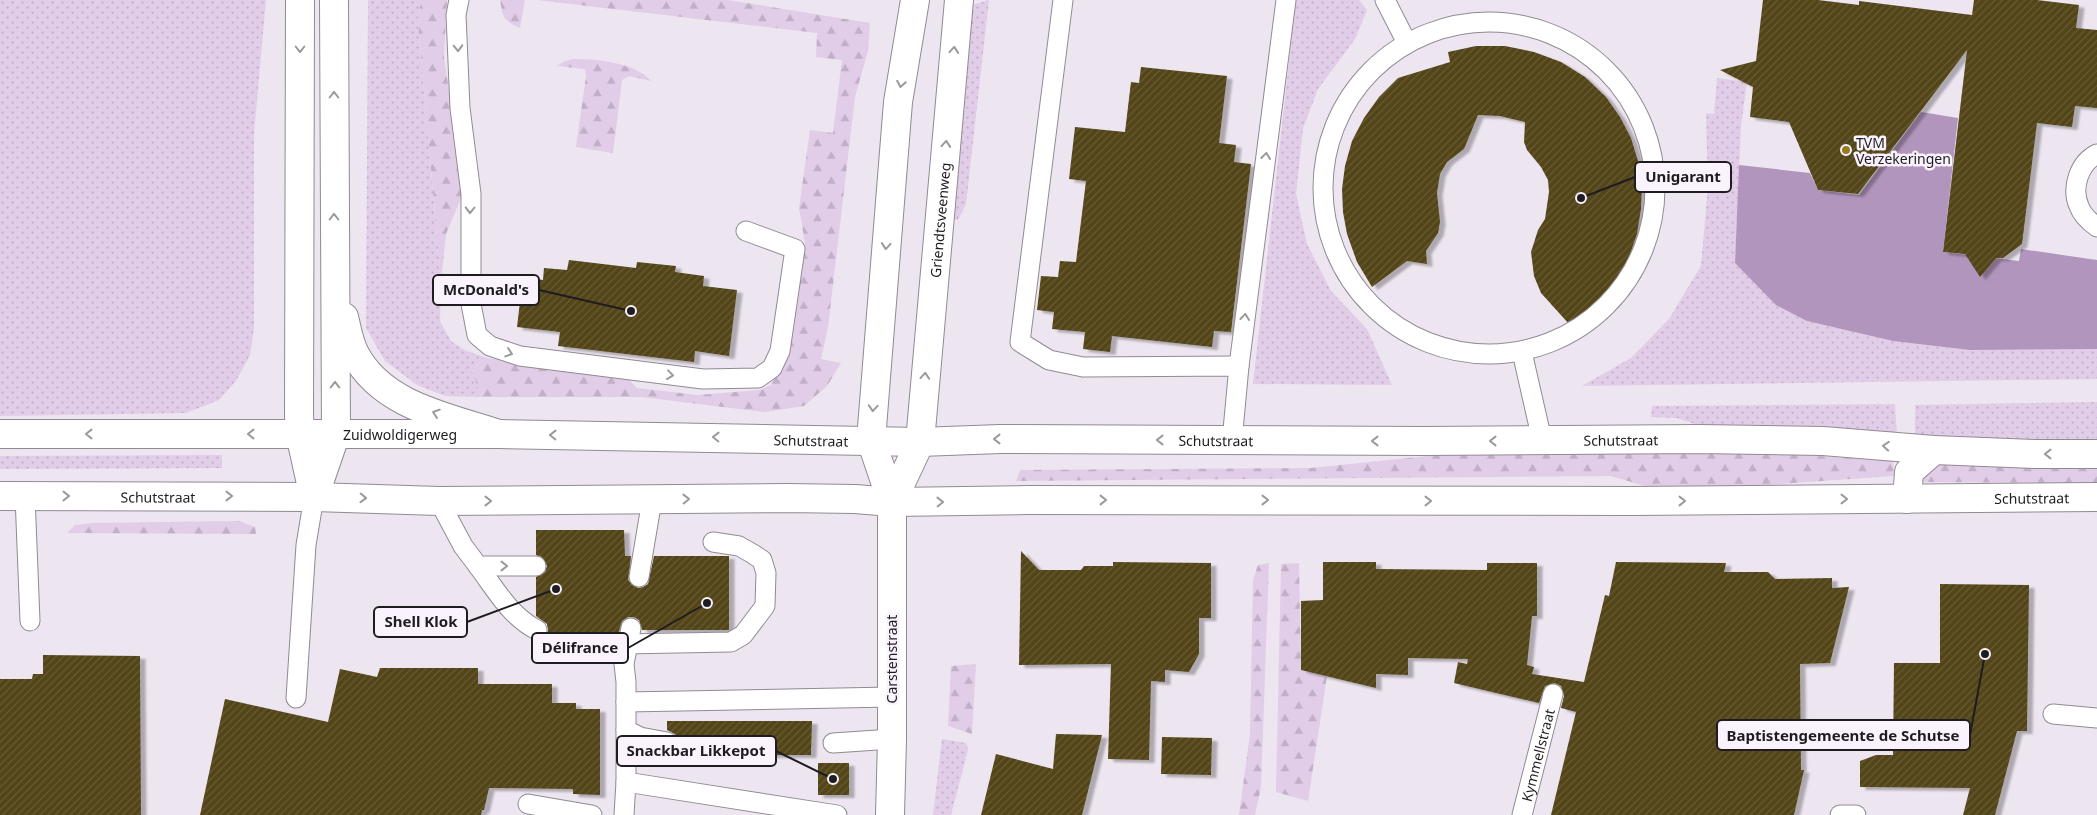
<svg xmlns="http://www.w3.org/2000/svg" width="2097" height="815" viewBox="0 0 2097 815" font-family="'Noto Sans',sans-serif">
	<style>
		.green { fill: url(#green-dots) }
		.forest { fill: url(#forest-firs) }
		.water { fill: #b295bc }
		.building { fill: url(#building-hatch); filter: url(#shadow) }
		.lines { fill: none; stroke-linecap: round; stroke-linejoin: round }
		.lane-casing { stroke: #918a93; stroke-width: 21 }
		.secondary-casing { stroke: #918a93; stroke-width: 30 }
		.highway-casing { stroke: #918a93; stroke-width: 30 }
		.lane { stroke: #fff; stroke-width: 19 }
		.secondary { stroke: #fff; stroke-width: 28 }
		.highway { stroke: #fff; stroke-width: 28 }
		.oneway { stroke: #9a999b }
		.poi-dot { fill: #947a21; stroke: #faf3fd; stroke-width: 2 }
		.labels { text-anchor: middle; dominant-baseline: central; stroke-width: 5; stroke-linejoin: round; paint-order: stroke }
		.poi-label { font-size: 14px; fill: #1f1c20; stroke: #faf3fd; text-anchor: start }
		.street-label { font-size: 14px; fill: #1f1c20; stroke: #faf3fd }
		.leader { fill: none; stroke: #1f1c20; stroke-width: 2 }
		.callout-dot { fill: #1f1c20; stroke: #faf3fd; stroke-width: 2 }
		.callout { fill: #faf3fd; stroke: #1f1c20; stroke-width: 2 }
		.callout-label { font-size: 15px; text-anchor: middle; font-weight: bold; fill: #1f1c20 }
	</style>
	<defs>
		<pattern id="green-dots" width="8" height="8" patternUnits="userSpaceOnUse" patternTransform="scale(1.25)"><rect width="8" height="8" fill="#e1cde8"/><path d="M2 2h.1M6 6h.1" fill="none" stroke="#c1afc7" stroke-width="1.8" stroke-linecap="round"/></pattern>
		<pattern id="forest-firs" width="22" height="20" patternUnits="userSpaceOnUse" patternTransform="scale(1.25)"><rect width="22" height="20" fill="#e1cde8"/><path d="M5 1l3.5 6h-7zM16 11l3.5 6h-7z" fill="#c1afc7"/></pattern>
		<pattern id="building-hatch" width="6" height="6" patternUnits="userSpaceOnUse" patternTransform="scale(1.25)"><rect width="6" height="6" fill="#524418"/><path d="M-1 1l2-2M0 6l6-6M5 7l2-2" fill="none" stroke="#675c39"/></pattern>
		<filter id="shadow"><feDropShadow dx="5.5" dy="3" stdDeviation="1" flood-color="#0004"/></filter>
	</defs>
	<rect width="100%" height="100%" fill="#ede5f0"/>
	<g class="green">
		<polygon points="0,0 266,0 254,134 254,328 250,355 236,381 219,400 186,413 0,416"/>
		<polygon points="368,0 421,0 418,22 441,281 440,321 451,341 464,350 487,358 471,368 481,397 445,396 417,385 385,361 366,328"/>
		<polygon points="989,0 966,204 958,220 949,218 972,5"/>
		<polygon points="1296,0 1359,0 1367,10 1355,39 1318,89 1303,128 1296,194 1307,244 1331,291 1367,329 1392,385 1253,384"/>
		<polygon points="1717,78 1747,82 1741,125 1735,263 1807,321 1893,341 1970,350 2097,349 2097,379 1582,386 1631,358 1669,319 1701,266 1708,186 1706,113 1714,114"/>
		<polygon points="2097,402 2097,444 1915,438 1915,405"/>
		<polygon points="1895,404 1897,436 1713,430 1677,418 1651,417 1652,406"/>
		<polygon points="222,455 222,468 0,469 0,456"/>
		<polygon points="942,739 966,743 968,750 951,815 933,815"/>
	</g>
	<g class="forest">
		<polygon points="421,0 447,0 444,57 463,185 461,198 446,234 441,281 418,22"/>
		<path d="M500,0H525L520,28C503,21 503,17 500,0Z"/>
		<polygon points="537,0 728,0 870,23 868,51 855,97 828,327 821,359 841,363 827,386 804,406 765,412 641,397 481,397 471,368 487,358 622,373 637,388 698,395 760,390 771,385 790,337 805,243 799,208 810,130 833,133 842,60 816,57 817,33"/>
		<path d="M573,59C596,59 635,62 651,81L629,76L622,80L613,153L576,147L586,76L585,69L557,66L563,62Z"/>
		<polygon points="1477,451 1746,451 1893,461 1894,476 1665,492 1611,476 1016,481 1020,470 1311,468"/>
		<polygon points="1936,460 2097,466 2097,483 1917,482"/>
		<polygon points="239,521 255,527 256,534 67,533 75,525 95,523"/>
		<polygon points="1269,563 1261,787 1255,815 1239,815 1250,734 1253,580 1258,565"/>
		<polygon points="1299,563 1301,670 1327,676 1308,801 1276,792 1281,564"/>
		<polygon points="976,664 972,734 948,726 951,666"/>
	</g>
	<polygon class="water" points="1921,112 1958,118 1943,252 2019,261 2021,249 2097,260 2097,349 1970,350 1893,341 1807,321 1776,305 1735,263 1739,165 1810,173 1818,190 1859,195"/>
	<g class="building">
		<polygon points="1763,0 1818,0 1859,5 1859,1 1972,15 1974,0 2037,0 2079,5 2076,28 2097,30 2097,108 2075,106 2072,127 2037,123 2022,244 2003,258 1996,258 1980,277 1965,254 1943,252 1967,50 1858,194 1818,190 1789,122 1750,117 1753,87 1720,70 1756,61"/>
		<polygon points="1476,46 1505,46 1534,52 1561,62 1585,77 1606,97 1620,117 1631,138 1638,161 1642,184 1641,209 1637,234 1629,257 1615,282 1593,307 1569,324 1541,293 1534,276 1531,252 1538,230 1545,219 1549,192 1548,180 1541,167 1527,150 1524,142 1525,122 1500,116 1478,115 1464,149 1447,162 1440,174 1437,193 1440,222 1438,233 1426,251 1427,264 1407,261 1372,287 1357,262 1347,234 1343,212 1342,189 1345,166 1352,141 1364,118 1379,97 1398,78 1450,62 1448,52"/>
		<polygon points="1141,67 1227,76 1219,143 1236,145 1234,162 1251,164 1231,332 1214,331 1212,347 1112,336 1110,352 1083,349 1085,332 1052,329 1054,312 1037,310 1041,276 1058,277 1060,261 1076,262 1086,181 1069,179 1075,127 1125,132 1131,82 1139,83"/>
		<polygon points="569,260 636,268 637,262 676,266 675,272 704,276 703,286 737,290 729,356 695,351 694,362 558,346 560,332 517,327 523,277 543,280 544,268 567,270"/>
		<polygon points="536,530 624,530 625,556 631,556 628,580 632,585 638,588 643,587 648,584 654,556 729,556 729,630 642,630 639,620 634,617 628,617 622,621 618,634 614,639 614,649 536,650 536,641 543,640 547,635 548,630 547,624 536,616 536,577 545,572 547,566 542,557 536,555"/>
		<polygon points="1021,551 1039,570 1081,570 1084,566 1113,566 1113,562 1211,563 1211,618 1199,618 1199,654 1189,672 1165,670 1165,682 1151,681 1149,760 1108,759 1111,664 1019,665"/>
		<polygon points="1323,562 1376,562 1376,569 1487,570 1487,563 1537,563 1537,616 1532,616 1527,665 1534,667 1532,674 1584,682 1605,595 1609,596 1616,562 1726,563 1724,572 1768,572 1775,579 1832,578 1832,588 1849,587 1830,663 1800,664 1801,770 1804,770 1794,815 1551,815 1576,712 1561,708 1564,696 1561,686 1555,683 1545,686 1539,703 1454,683 1458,662 1467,664 1468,659 1408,658 1408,675 1376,674 1376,688 1301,670 1301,601 1323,600"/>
		<polygon points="1940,584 2029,585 2027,731 2017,731 1995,815 1963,815 1970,788 1860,787 1860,761 1876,755 1893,755 1894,663 1940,663"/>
		<polygon points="43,655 140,656 141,815 0,815 0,679 32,679 33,674 43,674"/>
		<polygon points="380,668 478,668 478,684 552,684 552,703 576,703 576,709 600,709 600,795 573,794 573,789 489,788 484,810 482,810 481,815 200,815 225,699 328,722 340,669 377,677"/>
		<polygon points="667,721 812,721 811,755 666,755 667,753 675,750 678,744 675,734 667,730"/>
		<polygon points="1056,734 1102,735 1082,815 981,815 996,754 1053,769"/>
		<polygon points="1162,737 1212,738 1211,775 1161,774"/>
		<rect x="818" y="763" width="31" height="32"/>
	</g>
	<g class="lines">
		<g class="lane-casing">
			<g id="lane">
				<polyline points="459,0 456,15 460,108 471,194 471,304 477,335 490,346 520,356 703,379 758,378 772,368 780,351 795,249 746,231"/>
				<polyline points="1063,0 1020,342 1049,360 1083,367 1239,366 1232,441"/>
				<polyline points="1385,0 1407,43"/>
				<circle cx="1489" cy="188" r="166"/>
				<path d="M2097,154C2079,163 2071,188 2079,206C2082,215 2090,222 2097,227"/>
				<polyline points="1522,352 1542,440"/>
				<polyline points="1239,366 1286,0"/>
				<polyline points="25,496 30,621"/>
				<polyline points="439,501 463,546 478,566 536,566"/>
				<path d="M478,566C496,590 510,616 537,630"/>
				<polyline points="639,577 652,500"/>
				<polyline points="631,628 624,664 626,682 626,782 837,815"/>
				<polyline points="624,644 731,642 743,635 765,606 766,573 762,560 753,554 739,546 713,542"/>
				<polyline points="296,698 306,545 314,497"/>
				<polyline points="626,702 891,697"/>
				<polyline points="2053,714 2097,718"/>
				<polyline points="626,730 640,737 667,742"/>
				<polyline points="833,743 892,739"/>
				<polyline points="528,804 592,815"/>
				<polyline points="624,815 626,782"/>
				<path id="s1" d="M1522,815L1553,694"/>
				<polyline points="1840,815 1856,815"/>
			</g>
		</g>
		<g class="secondary-casing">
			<g id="secondary">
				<path id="s2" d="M0,434H499L920,442L1000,439L1424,441L1699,439L1823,441L1934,450L2035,454H2097"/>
				<path id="s3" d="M0,496L314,497L439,501L786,498L855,499L892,502L1027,500L1633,501L2097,497"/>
				<polyline points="1907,499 1909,472 1934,450"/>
				<path id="s4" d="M892,502L920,442L959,0"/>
				<polyline points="890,815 892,739 892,502 871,440 898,102 915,0"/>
			</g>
		</g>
		<g class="highway-casing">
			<g id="highway">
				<polyline points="300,0 299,415 300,434 314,497"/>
				<path d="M344,317C347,329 349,343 355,354C382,406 448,417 499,434"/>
				<polyline points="314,497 336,433 334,0"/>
			</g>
		</g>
		<use href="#lane" class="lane"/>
		<use href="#secondary" class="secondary"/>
		<use href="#highway" class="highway"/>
	</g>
	<defs><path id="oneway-chevron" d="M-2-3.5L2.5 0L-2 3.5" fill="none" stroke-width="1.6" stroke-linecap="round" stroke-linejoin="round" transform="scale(1.25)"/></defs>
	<g class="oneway">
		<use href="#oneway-chevron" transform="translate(458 48) rotate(88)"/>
		<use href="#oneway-chevron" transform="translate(300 49) rotate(90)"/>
		<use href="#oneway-chevron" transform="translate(954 50) rotate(-85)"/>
		<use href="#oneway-chevron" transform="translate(901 84) rotate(100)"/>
		<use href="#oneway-chevron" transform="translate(334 95) rotate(-90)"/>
		<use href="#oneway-chevron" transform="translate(946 144) rotate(-85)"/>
		<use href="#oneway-chevron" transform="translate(1266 156) rotate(-83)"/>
		<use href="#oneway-chevron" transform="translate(470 210) rotate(91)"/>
		<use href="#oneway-chevron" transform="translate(334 217) rotate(-90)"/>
		<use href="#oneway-chevron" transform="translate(886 246) rotate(95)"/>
		<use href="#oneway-chevron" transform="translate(1245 317) rotate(-83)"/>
		<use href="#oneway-chevron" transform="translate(509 353) rotate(19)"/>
		<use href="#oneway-chevron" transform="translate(670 375) rotate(7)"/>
		<use href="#oneway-chevron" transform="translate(925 376) rotate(-86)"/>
		<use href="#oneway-chevron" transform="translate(335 385) rotate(-90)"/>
		<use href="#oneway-chevron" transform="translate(873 408) rotate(94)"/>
		<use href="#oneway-chevron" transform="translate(436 413) rotate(-161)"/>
		<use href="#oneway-chevron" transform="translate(89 434) rotate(180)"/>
		<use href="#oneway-chevron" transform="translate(251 434) rotate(180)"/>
		<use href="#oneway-chevron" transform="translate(553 435) rotate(-179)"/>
		<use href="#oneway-chevron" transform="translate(716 437) rotate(-179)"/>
		<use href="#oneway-chevron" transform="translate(997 439) rotate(180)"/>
		<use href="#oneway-chevron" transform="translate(1160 440) rotate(-180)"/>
		<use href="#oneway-chevron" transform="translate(1375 441) rotate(-180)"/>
		<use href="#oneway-chevron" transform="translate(1493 441) rotate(180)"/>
		<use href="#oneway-chevron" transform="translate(1886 446) rotate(-175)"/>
		<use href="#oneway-chevron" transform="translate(2048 454) rotate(180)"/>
		<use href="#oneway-chevron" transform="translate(66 496)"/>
		<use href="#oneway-chevron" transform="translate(229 496)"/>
		<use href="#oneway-chevron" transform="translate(363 498) rotate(2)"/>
		<use href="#oneway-chevron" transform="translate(686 499) rotate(-1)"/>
		<use href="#oneway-chevron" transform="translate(1844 499)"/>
		<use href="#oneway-chevron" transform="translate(1103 500)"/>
		<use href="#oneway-chevron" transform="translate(1265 500)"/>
		<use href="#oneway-chevron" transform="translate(488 501)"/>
		<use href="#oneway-chevron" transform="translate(1428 501)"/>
		<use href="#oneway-chevron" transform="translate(1682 501)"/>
		<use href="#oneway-chevron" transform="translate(940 502) rotate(-1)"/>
		<use href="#oneway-chevron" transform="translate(504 566)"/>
	</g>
	<circle class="poi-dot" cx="1846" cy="150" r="5"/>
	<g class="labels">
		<g class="poi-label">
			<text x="1856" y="142">TVM<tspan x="1856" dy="16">Verzekeringen</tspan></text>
		</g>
		<g class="street-label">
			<text stroke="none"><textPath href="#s4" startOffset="289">Griendtsveenweg</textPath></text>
			<text stroke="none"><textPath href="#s2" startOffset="400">Zuidwoldigerweg</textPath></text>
			<text stroke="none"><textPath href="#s2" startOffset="811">Schutstraat</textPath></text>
			<text stroke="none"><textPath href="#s2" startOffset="1621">Schutstraat</textPath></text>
			<text stroke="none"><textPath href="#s2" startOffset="1216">Schutstraat</textPath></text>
			<text stroke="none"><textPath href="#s3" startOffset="158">Schutstraat</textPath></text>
			<text stroke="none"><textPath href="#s3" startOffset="2032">Schutstraat</textPath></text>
			<text transform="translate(891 659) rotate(-90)">Carstenstraat</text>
			<text stroke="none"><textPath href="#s1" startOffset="62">Kymmellstraat</textPath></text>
		</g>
	</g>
	<path class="leader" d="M1581 198L1635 177M631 311L539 290M556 589L467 622M707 603L628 648M1985 654L1970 735M833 779L776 751"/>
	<g class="callout-dot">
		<circle cx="1581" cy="198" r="5"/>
		<circle cx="631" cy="311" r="5"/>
		<circle cx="556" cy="589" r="5"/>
		<circle cx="707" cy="603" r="5"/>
		<circle cx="1985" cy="654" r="5"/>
		<circle cx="833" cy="779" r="5"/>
	</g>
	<g class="callout">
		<rect x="1635" y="162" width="96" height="30" rx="5"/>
		<rect x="433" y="275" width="106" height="30" rx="5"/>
		<rect x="374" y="607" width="93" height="30" rx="5"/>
		<rect x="532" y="633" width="96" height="30" rx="5"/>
		<rect x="1717" y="720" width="253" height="30" rx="5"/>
		<rect x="617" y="736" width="159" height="30" rx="5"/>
	</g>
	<g class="callout-label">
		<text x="1683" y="182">Unigarant</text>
		<text x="486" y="295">McDonald's</text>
		<text x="421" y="627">Shell Klok</text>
		<text x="580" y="653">Délifrance</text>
		<text x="1843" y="741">Baptistengemeente de Schutse</text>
		<text x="696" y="756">Snackbar Likkepot</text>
	</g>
</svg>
